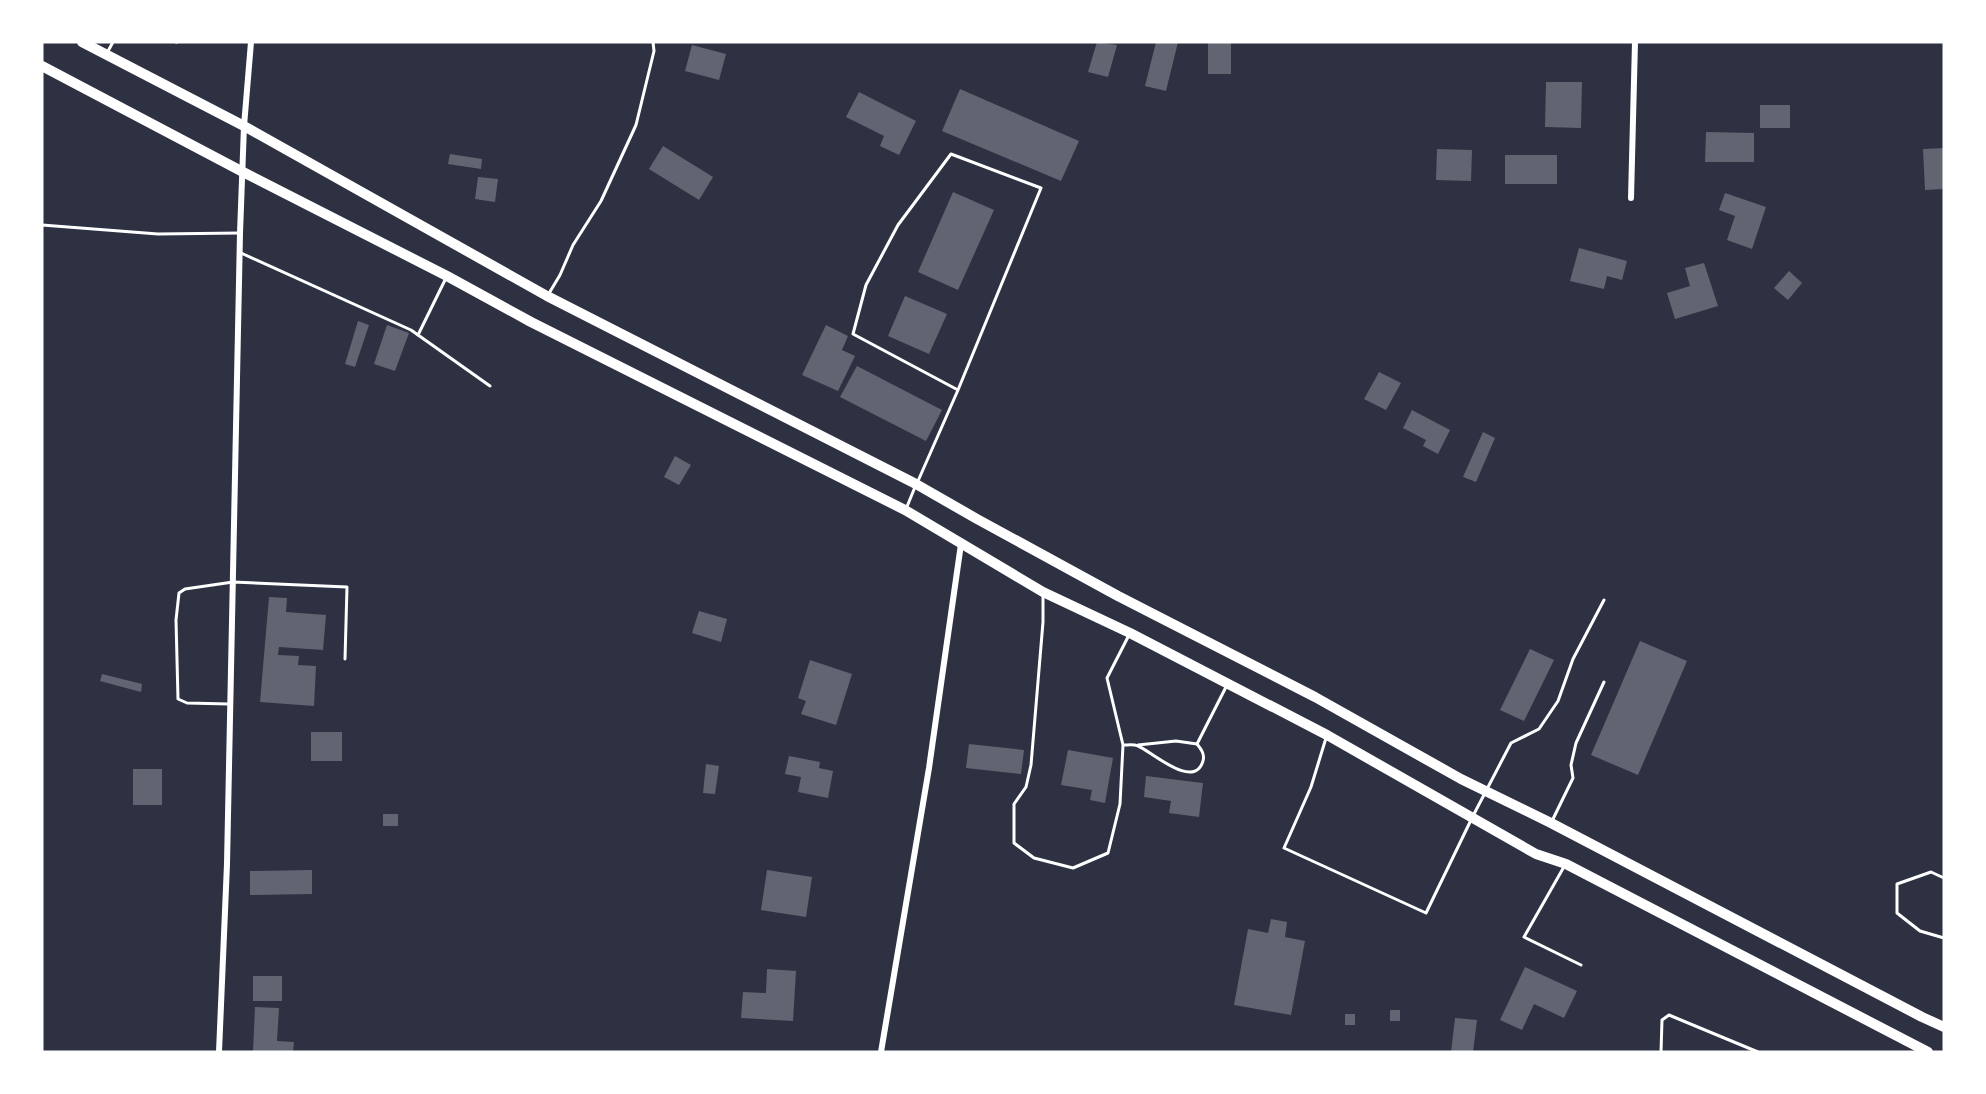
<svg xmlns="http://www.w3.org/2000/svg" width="1986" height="1094" viewBox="0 0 1986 1094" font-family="'Alegreya Sans',sans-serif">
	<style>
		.building { fill: #626471 }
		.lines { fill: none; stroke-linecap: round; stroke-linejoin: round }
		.service { stroke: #fff; stroke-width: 3 }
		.minor { stroke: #fff; stroke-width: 6 }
		.trunk { stroke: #fff; stroke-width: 10 }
	</style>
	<rect width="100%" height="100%" fill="#2d3142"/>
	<g class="building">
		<polygon points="1097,42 1117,45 1108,77 1088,72"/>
		<polygon points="1156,42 1178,42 1166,91 1145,86"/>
		<rect x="1208" y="42" width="23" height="32"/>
		<polygon points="692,45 726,54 719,80 685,71"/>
		<polygon points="1546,82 1582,82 1581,128 1545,127"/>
		<polygon points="960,89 1079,141 1061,181 942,131"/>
		<polygon points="859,92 916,121 899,155 880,146 884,136 846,117"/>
		<rect x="1760" y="105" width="30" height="23"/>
		<polygon points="1706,132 1754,133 1754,162 1705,162"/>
		<polygon points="663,146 713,177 699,200 649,169"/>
		<polygon points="1944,148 1944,189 1925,190 1923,149"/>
		<polygon points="1437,149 1472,150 1471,181 1436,180"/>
		<polygon points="450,154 482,159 481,169 448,164"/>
		<rect x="1505" y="155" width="52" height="29"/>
		<polygon points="478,177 498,179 495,202 475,199"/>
		<polygon points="953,192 994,210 958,290 918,272"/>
		<polygon points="1725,193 1766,207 1752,249 1727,240 1735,216 1719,210"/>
		<polygon points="1579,248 1627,261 1622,280 1607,276 1604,289 1570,281"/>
		<polygon points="1704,263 1718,306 1675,319 1667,293 1690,286 1685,268"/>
		<polygon points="1789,271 1802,283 1788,300 1774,288"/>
		<polygon points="905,296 947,314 929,354 888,336"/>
		<polygon points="358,321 369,325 355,367 345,364"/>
		<polygon points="387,325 409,333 395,371 374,364"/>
		<polygon points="826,325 848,336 842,350 855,356 838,391 802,375"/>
		<polygon points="857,366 942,410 926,441 840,397"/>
		<polygon points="1379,372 1401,383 1386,410 1364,399"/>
		<polygon points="1412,410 1450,430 1438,454 1423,446 1426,440 1403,428"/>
		<polygon points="1483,432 1495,438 1476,482 1463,477"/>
		<polygon points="675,456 691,465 679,485 664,477"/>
		<polygon points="269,597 287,598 286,612 326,615 323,650 279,647 278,655 299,656 298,665 316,666 314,706 260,702"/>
		<polygon points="699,611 727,619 721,642 692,633"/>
		<polygon points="1640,641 1687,661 1638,775 1591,755"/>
		<polygon points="1530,649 1554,660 1524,721 1500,710"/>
		<polygon points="810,660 852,674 836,725 801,714 806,701 798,698"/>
		<polygon points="102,674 142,684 141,692 100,681"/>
		<rect x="311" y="732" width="31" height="29"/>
		<polygon points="969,744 1024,750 1021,774 966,768"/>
		<polygon points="1068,750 1113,758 1105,803 1090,800 1092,790 1061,785"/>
		<polygon points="789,756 820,762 819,768 833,771 828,798 798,792 801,777 785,774"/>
		<polygon points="706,764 719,766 715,794 703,793"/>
		<rect x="133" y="769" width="29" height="36"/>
		<polygon points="1146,776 1203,783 1199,817 1169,813 1171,801 1144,797"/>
		<rect x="383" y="814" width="15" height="12"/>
		<polygon points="312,870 312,894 250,895 250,871"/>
		<polygon points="767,870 812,877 806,917 761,910"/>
		<polygon points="1271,919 1287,922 1285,937 1305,941 1291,1015 1234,1005 1248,929 1268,933"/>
		<polygon points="1525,967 1577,991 1564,1018 1534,1004 1522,1030 1500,1020"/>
		<polygon points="767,969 796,971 793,1021 741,1018 743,992 766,993"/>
		<rect x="253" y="976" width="29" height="25"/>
		<polygon points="255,1007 279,1008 277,1041 294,1042 293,1052 253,1052"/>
		<rect x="1390" y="1010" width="10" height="11"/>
		<rect x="1345" y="1014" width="10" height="11"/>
		<polygon points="1455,1018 1477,1020 1473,1052 1451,1052"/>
	</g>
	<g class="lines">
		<g class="service">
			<polyline points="176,42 177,42"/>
			<polyline points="107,53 113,42"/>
			<polyline points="42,225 158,234 240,233"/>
			<polyline points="241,253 411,330 490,386"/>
			<polyline points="548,295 560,275 573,245 601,201 636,125 654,51 653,42"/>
			<polyline points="418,335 446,278"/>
			<polyline points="918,481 958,390 1041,188 951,154 898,225 866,285 853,334 958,390"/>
			<polyline points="906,509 915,487"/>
			<polyline points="1043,594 1043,622 1031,765 1026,787 1014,804 1014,843 1034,858 1073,868 1108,853 1120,804 1123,745 1107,678 1129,635"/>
			<polyline points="229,704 187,703 178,699 176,620 179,593 185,589 233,582 347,587 345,659"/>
			<polyline points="1326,738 1311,787 1284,848 1426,913 1471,820"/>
			<path d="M1124,745C1128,745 1134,744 1138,746C1151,751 1194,791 1203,761C1205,754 1201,749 1197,744L1227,685"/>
			<polyline points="1138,745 1176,741 1197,744"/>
			<polyline points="1474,814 1511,743 1539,729 1558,701 1573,659 1604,600"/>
			<polyline points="1552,821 1573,778 1571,765 1576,743 1604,682"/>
			<polyline points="1565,865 1524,937 1581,965"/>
			<polyline points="1944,878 1931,872 1897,884 1897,913 1920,931 1944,938"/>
			<polyline points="1661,1052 1662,1020 1669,1015 1758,1052"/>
		</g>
		<g class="minor">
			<polyline points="1631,198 1635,42"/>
			<polyline points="219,1052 227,864 240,233 244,126 251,42"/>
			<polyline points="881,1052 929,768 961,544"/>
		</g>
		<g class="trunk">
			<polyline points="82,42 244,126 547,296 916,484 977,519 1118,596 1315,697 1461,779 1551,823 1922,1017 1944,1027"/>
			<polyline points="42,66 243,172 447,276 531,322 905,510 1043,592 1130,633 1327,735 1536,854 1566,864 1928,1052"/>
		</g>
	</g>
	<rect width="1986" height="1094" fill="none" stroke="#ffffff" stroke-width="87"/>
</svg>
